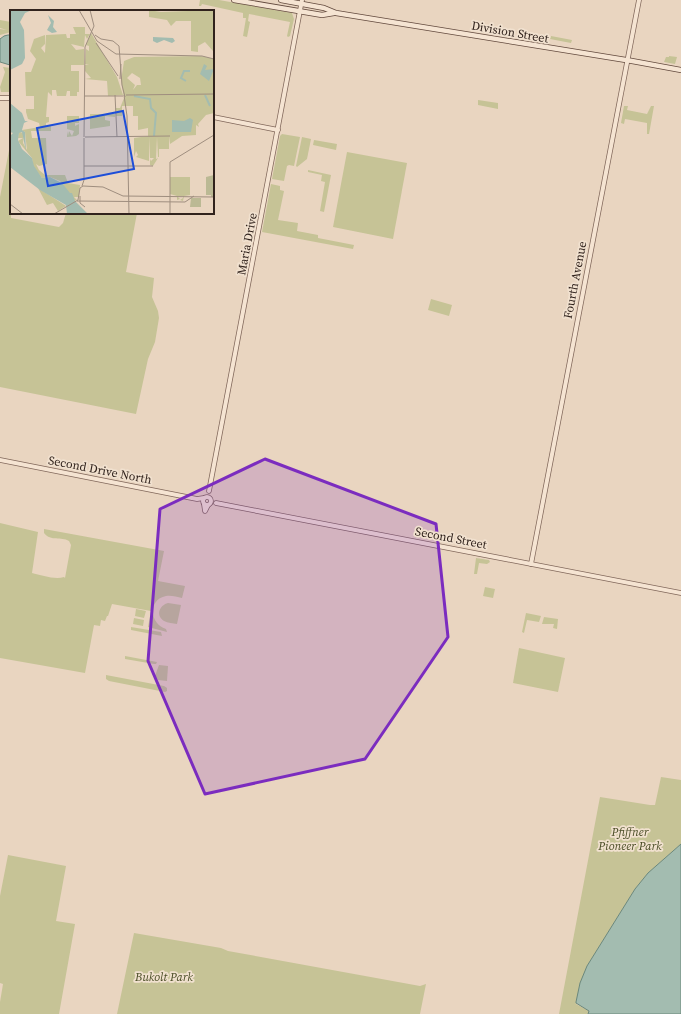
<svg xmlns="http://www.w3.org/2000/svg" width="681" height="1014" viewBox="0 0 681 1014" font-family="'Source Serif 4',serif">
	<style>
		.green { fill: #c6c396 }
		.water { fill: #a3bcb0; stroke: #6b887c }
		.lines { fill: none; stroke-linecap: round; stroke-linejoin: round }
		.tertiary-casing { stroke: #80675a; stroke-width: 5.5 }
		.secondary-casing { stroke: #62493d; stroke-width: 6 }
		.tertiary { stroke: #f5e4d2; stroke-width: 4 }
		.secondary { stroke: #f5e4d2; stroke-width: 4.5 }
		.marked { fill: #7b2cbf; fill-opacity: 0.2; stroke: #7b2cbf; stroke-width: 3; stroke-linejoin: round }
		.labels { text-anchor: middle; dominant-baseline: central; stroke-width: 3.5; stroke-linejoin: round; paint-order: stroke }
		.street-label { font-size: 12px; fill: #31231d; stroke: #f1e1cf }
		.park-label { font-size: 12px; font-style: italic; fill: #494c25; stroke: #f1e1cf }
		.inset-river { fill: none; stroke: #a3bcb0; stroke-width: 2 }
		.inset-road { fill: none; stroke: #9f8e7f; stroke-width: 1 }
		.view { fill: #1d4ed8; fill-opacity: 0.15; stroke: #1d4ed8; stroke-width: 2 }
		.inset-edge { fill: none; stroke: #31231d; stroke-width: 2 }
	</style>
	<rect width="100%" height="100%" fill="#e9d5c0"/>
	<g class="green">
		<polygon points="200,0 219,0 292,13 294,19 290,36 288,37 287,36 290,22 249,14 248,21 250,22 247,37 243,36 246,18 243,18 243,13 202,4 201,6 199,6"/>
		<polygon points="0,20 11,22 11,32 0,35 0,29 7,30 0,28"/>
		<polygon points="551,36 572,40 571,43 550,39"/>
		<polygon points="669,56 677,57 675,64 664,62 666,57 669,57"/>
		<polygon points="3,67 11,68 11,92 1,92 0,87 5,72"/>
		<polygon points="478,100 498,103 498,109 478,105"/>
		<polygon points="624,106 628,106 627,110 647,114 651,106 654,106 649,134 647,134 647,123 625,119 624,124 621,123"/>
		<polygon points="282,134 300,137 294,166 289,165 287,166 284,181 272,179 280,136"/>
		<polygon points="302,137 311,139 307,159 297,167 296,166"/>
		<polygon points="11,140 11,218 59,227 63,223 66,213 137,213 126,272 154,278 152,297 158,311 159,318 155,342 148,359 136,414 0,387 0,197"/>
		<polygon points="314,140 337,144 336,150 313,145"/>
		<polygon points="347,152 407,163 393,239 333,227"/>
		<polygon points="308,170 331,175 324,212 320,211 325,182 321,181 322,175 308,172"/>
		<polygon points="271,184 280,186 280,190 284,191 278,220 298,223 297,231 318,235 318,238 354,245 353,249 262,232"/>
		<polygon points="431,299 452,305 449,316 428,310"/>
		<path d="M0,523L38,532L32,573C41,575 55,580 64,577L65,578L71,545L69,541C61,536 51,542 44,533V529L164,551L158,581L185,586L182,598C177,597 171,595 166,596C147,600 150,624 166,629L167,632L148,627L151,611L112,604L108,616H107L105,621L101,620L100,626L94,625L85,673L0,658Z"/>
		<polygon points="476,558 489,560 490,562 487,564 479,563 477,574 474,574"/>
		<polygon points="485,587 495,589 493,598 483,596"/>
		<path d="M168,603L181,605L177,624C173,623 168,623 164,621C155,615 160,605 168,603Z"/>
		<polygon points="136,609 146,611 144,618 135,616"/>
		<polygon points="526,613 541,616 539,622 527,620 524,633 522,632"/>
		<polygon points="544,617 558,619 557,629 553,628 554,624 542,624"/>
		<polygon points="134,618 144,620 143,626 133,624"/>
		<polygon points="131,627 161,632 162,636 131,630"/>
		<polygon points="519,648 565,658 558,692 513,683"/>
		<polygon points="125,656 157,662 156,664 154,664 125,659"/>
		<polygon points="159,665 168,666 167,681 158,680 155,676"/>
		<polygon points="106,675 164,686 167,688 167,691 165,692 109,681 106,679"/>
		<polygon points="661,777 681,780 681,844 648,873 635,889 587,966 576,1004 589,1011 588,1014 559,1014 600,797 650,805 655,805"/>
		<polygon points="8,855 66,866 56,921 75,924 59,1014 0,1014 0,1002 3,984 0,983 0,896"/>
		<polygon points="134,933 221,948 228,951 420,986 426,984 420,1014 117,1014"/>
	</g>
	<g class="water">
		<polygon points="8,35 11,35 11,65 10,65 0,62 0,39 4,36"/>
		<polygon points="681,844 681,1014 588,1014 589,1011 576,1003 576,1002 580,983 587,966 635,889 648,873"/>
	</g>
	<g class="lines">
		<g class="tertiary-casing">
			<g id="tertiary">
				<polyline points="0,98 11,98"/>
				<polyline points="213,117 278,130"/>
				<polyline points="0,460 197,499 204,498"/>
				<polyline points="209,491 302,0"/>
				<circle cx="207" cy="501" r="4"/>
				<polyline points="216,503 681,593"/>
				<polyline points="204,504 205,511 208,505"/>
				<polyline points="531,564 639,0"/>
			</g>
		</g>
		<g class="secondary-casing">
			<g id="secondary">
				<polyline points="234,0 322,15 334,13"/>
				<polyline points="281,0 324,8 336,13 632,61 681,70"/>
			</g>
		</g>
		<use href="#tertiary" class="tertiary"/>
		<use href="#secondary" class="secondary"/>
	</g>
	<path class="marked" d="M265,459L436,524L448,637L365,759L205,794L148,661L160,509Z"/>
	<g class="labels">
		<g class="street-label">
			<text transform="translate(510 32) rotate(10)">Division Street</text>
			<text transform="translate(247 244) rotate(-79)">Maria Drive</text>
			<text transform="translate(575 280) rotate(-79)">Fourth Avenue</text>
			<text transform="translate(100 470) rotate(11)">Second Drive North</text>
			<text transform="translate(451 538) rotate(11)">Second Street</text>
		</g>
		<g class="park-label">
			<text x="630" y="832">Pfiffner<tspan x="630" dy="14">Pioneer Park</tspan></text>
			<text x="164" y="977">Bukolt Park</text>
		</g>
	</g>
	<g transform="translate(10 10)">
		<rect width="204" height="204" fill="#e9d5c0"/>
		<path d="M139,0L151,2L204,0L203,41L195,32L188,36V42L181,41V11H166L161,16L157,10L139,7ZM63,17H75V24H80L77,29L75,25L74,37L61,34L66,40L74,39V55H61V61H69V82H67V86H60V81H57L56,86H47L46,80H42V86L38,82L36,107H39V112L36,113V116H41V121H21L22,128H36L37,154L29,156L26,154L29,160L35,165H55L58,173L70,175L69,187H64L67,190L64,191L50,171L40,167L32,168L23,156L22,148L8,131L13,128H8L9,122L14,123L13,133L17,140L15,122L12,120L30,117L29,113L18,109L16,102V99H24V86H16L15,62H21L26,49L20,41L24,29L35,25V34L31,38L35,43L36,25L56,24L57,28H60V24H66ZM81,23L107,67L113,85L98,86L97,71L75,69L81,68L75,61V55H79L75,54L76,39L79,41V36L76,35ZM191,46L204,49V103L196,105L188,114L189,117L186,115V125L172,126L160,134L159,126V147V143H154H159V139H149V143H154H149V147H158H148L147,127L146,149L148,148L143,156L140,155V149L141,151L144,148H140L139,127V151L126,147L128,145L126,141L124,147V128L138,126V118L128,120V106H123V96H112V106H106L105,98H110L114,88L111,71L114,51L124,47ZM122,63L130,68L131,75H127L123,80L125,75L117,68ZM80,104H105V107L95,106V110L100,111V116L80,119ZM57,106H69V113H65V116L69,114V124L66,126L57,127V121L58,126L59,121L62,126L64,121L57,119ZM160,167H180V185L174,186L173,191H167H173L170,190L173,188V186H167L170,189L167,190V186L160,184ZM28,178L39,185L56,196L48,201L43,193L37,195Z" fill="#c6c396" fill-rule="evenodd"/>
		<path d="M204,165V187H201V185H196V167ZM181,188H191V197H180Z" fill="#bbb994"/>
		<path d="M10,0H22L15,3L10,12L14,20L15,48L12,54L0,60V1ZM38,5L44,11L43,17L47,22L42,23L37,20L41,13ZM143,27L163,28L165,31L162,33L154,30L147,33L143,31ZM194,54L197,56L195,60L204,59L199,71L190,64ZM0,93L12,103L15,111H18L14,113L12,120L15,122L16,141L12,122L9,123L8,130L12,139L22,148L24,156L32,168L40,167L52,173L60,183H62L65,191L78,204H57L56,195L30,180L0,157V126L3,123L0,122ZM180,108L183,110L181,122H162V110L174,111Z" fill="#a3bcb0"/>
		<path class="inset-river" d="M176,71L171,68L174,61H180M195,85L200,96M124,86L140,89L141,98L146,103L144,126"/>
		<path class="inset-road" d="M69,0L87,31L106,44L192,46L204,49M85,25L91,29L103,31L109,36L112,75M86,33L108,66M110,69L111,54M112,75L115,87M105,85L107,127M114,85L117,106L119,204M116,85L204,84M74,86H113M74,127L75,37L84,16L80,0M75,127L160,126M74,156H143M72,176L74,170V128M70,186V193L75,197M67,191L175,192L184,186M0,194L13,204M44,204L68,190L70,178L73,176L93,177L113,186L204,187M160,204V152L204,125"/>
		<path class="view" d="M113,101L124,159L38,176L27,118Z"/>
		<rect width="204" height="204" class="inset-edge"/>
	</g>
</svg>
